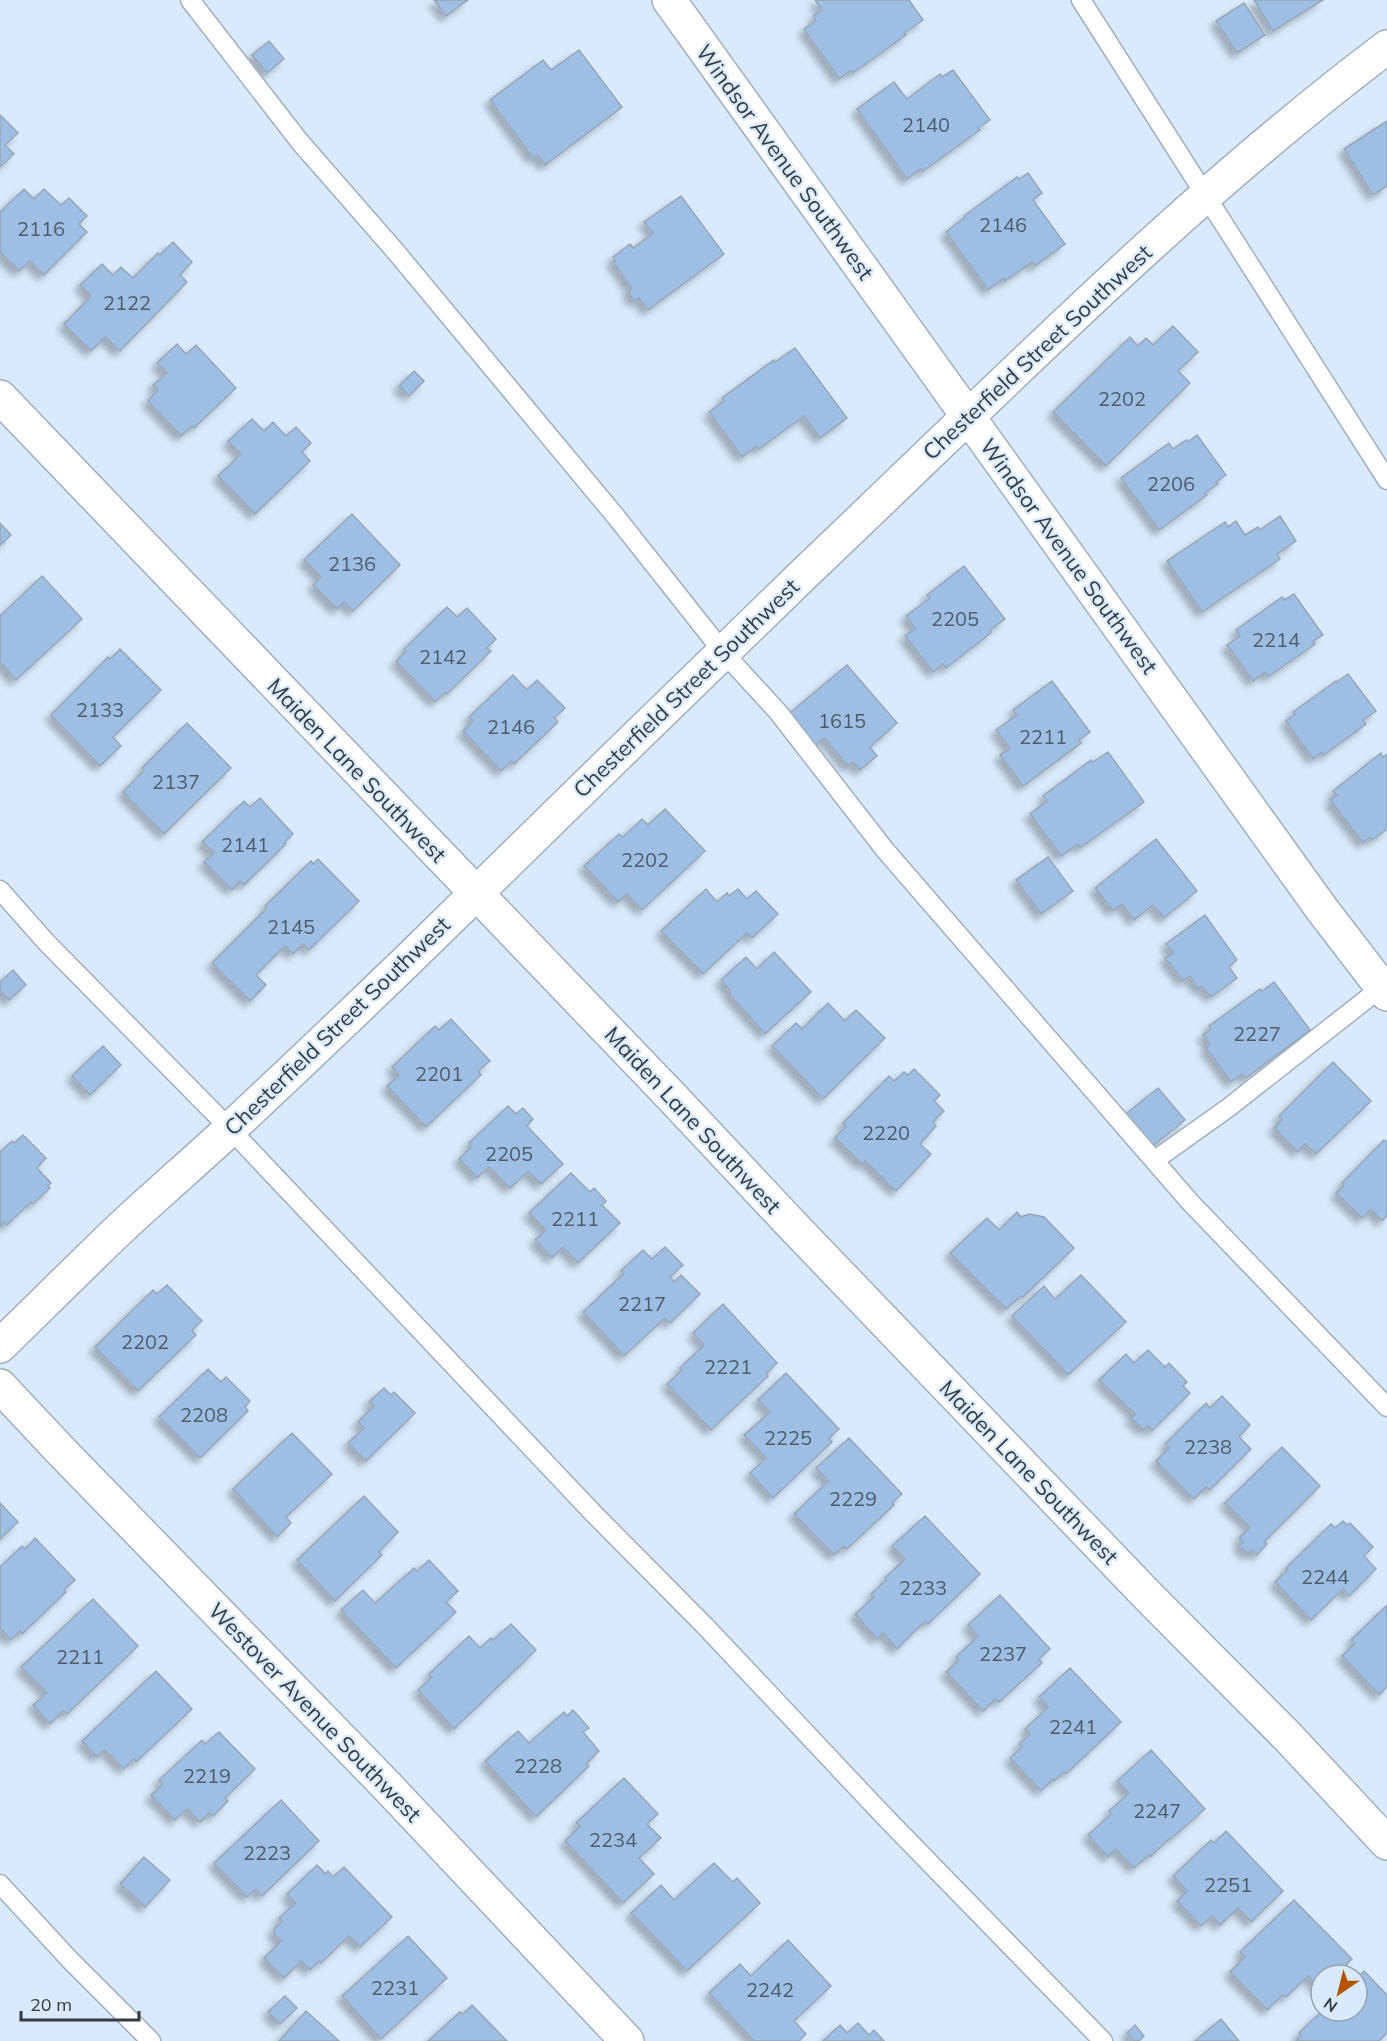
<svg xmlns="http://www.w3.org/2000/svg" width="1387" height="2041" viewBox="0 0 1387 2041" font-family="Mulish,sans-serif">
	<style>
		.building { fill: #9ebfe3; stroke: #96a6b7; stroke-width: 1.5; filter: url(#shadow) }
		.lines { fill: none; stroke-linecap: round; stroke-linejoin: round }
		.service-casing { stroke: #9fafc0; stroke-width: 21 }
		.minor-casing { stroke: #9fafc0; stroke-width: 36 }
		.service { stroke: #fff; stroke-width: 18 }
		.minor { stroke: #fff; stroke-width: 33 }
		.labels { text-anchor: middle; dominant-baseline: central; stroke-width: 4.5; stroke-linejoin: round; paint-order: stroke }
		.number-label { font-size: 20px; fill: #4e5c6a }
		.street-label { font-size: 22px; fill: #343b42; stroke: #d9eafc }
	</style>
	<defs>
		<filter id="shadow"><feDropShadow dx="-5.5" dy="5.5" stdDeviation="3" flood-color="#0004"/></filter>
	</defs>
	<rect width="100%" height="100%" fill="#d9eafc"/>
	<g class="building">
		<polygon points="434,0 468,0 446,16"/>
		<polygon points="815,0 909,0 923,20 904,33 906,35 853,73 851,70 839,79 804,29 816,21 813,16 822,10"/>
		<polygon points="1254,0 1323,0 1273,31"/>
		<polygon points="1244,3 1265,35 1237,53 1216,21"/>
		<polygon points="269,41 284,59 267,73 252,55"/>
		<polygon points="579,50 622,107 545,165 537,155 533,158 490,100 543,60 551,70"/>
		<polygon points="953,70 990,120 978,128 980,130 923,171 921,169 907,179 857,109 894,82 907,99 940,74 942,77"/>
		<polygon points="0,115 18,133 5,145 14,154 0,167"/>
		<polygon points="1387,121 1387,186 1373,195 1344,149"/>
		<polygon points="1028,173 1042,193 1033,200 1065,244 1035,266 1032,262 1005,281 1004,278 988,290 946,232 965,217 964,216 1017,177 1019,179"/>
		<polygon points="24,189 34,199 44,189 61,205 69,198 87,216 79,224 87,232 44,275 30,261 19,271 0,252 0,212"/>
		<polygon points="681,196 724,254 648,310 639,298 634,301 628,292 632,289 613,262 615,261 613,257 630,244 633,248 653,233 644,222"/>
		<polygon points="173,242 192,262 180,275 187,282 120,351 105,337 91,351 64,324 91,296 80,285 102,264 113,275 121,267 133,278 158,253 160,255"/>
		<polygon points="1173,326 1198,352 1178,371 1190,383 1106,466 1053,412 1130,337 1138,346 1146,338 1153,345"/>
		<polygon points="177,344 186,354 196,345 236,388 194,428 192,426 181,436 148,401 158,390 153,385 167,373 157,363"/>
		<polygon points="795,348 847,418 820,438 804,416 759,449 757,446 742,457 709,412 724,401 722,398 774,360 775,362"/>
		<polygon points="414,371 424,381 409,396 399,386"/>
		<polygon points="252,419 264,431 273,422 286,436 296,427 311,443 302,452 310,461 255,514 218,476 241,454 228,441"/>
		<polygon points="1197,435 1226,475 1216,482 1218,484 1205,493 1207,495 1159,530 1121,478 1169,443 1173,449 1186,440 1188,442"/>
		<polygon points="352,514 400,565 353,611 344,602 337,609 313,585 321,577 304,560"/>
		<polygon points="1280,516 1296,541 1277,554 1280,559 1202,612 1167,561 1225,522 1228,527 1236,521 1245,535 1258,527 1260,530"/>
		<polygon points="0,523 11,535 0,545"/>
		<polygon points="964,566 1005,619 990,630 991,633 946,668 943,664 933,672 905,636 915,628 906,616 930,598 927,595"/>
		<polygon points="42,576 82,619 16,680 0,662 0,616"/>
		<polygon points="1294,594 1323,635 1313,641 1315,644 1268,677 1265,672 1253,681 1227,645 1240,636 1236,630 1282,597 1284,600"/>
		<polygon points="447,607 457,617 467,608 496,639 487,648 491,651 447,694 445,692 435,702 396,661 406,651 404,649"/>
		<polygon points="120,649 161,690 113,737 121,746 100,766 51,715 108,657 110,659"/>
		<polygon points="847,665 897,723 870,747 877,756 860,770 853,762 848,766 824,738 813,748 786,716"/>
		<polygon points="1348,674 1376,711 1363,720 1366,724 1324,755 1322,752 1313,759 1286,721 1295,714 1293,712 1336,681 1337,682"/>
		<polygon points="513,675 527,690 537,680 565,708 554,718 558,722 514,764 512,761 501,771 463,731 473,721 469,717"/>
		<polygon points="1052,681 1090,732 1079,740 1081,743 1023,786 1000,755 1010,748 996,730 1017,715 1013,710"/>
		<polygon points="187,723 231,768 164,834 123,792 144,770 142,768"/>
		<polygon points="1108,752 1144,802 1080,848 1078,844 1061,856 1030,814 1047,801 1043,796 1091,760 1093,762"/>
		<polygon points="1381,753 1383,757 1387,754 1387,829 1372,840 1370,837 1363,843 1330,800 1337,795 1333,791"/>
		<polygon points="260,798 293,834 284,843 286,844 244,885 240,881 232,890 204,862 214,853 202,842 244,801 250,807"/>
		<polygon points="665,809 705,851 642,910 627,894 618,902 584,866 619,834 623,837 642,819 648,825"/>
		<polygon points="1156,839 1197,891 1164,918 1153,905 1134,920 1122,904 1113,911 1095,888"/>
		<polygon points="1048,857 1073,891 1041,914 1016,880"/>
		<polygon points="318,859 359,901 309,950 303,944 293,954 285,946 256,975 266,985 250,1001 212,963 267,908 265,906 311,861 313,864"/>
		<polygon points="706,889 717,902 727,893 729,896 738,889 747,899 756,891 778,914 752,938 747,933 703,974 661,931"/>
		<polygon points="1205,915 1237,960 1229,967 1237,978 1211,997 1202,986 1199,989 1190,976 1183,981 1165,958 1173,953 1166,944"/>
		<polygon points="774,952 811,992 765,1034 729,994 731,992 721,980 746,957 757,969"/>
		<polygon points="13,970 26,985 9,1000 0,991 0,982"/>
		<polygon points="1274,982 1310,1030 1246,1078 1242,1074 1231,1082 1206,1048 1210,1045 1203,1035 1211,1029 1209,1026 1260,989 1262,991"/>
		<polygon points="828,1003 845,1021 856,1010 885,1038 823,1099 772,1046 796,1023 802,1029"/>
		<polygon points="451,1019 490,1061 478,1071 481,1075 426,1127 387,1086 399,1075 392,1067 435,1026 439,1030"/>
		<polygon points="103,1046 121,1065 90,1095 72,1076"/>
		<polygon points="1333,1062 1371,1101 1316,1154 1305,1144 1298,1152 1274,1128 1282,1120 1279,1116"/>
		<polygon points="914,1069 940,1095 934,1101 944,1111 933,1122 936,1126 920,1144 931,1154 896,1191 865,1161 862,1164 835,1138 846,1126 843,1123 889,1076 894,1081 904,1072 908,1075"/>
		<polygon points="1158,1088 1185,1120 1153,1146 1126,1114"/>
		<polygon points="508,1106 516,1114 523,1108 533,1119 527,1126 563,1164 541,1184 528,1172 510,1188 489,1167 477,1178 459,1159 471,1147 469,1143"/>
		<polygon points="23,1135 46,1158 37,1168 51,1183 48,1186 50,1188 33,1204 31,1202 7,1225 4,1222 0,1226 0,1152 12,1141 14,1143"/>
		<polygon points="1384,1140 1387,1142 1387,1216 1382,1221 1371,1210 1362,1218 1336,1193 1344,1185 1342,1183"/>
		<polygon points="571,1173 590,1192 594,1188 606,1201 602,1205 620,1223 578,1263 563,1247 552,1258 535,1240 546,1230 529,1213"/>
		<polygon points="1017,1212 1021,1217 1029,1214 1044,1217 1074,1248 1023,1297 1021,1296 1006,1309 950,1253 987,1218 999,1230"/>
		<polygon points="665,1247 683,1265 670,1277 674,1282 681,1275 700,1294 670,1323 665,1318 624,1356 583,1312 624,1273 621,1271 643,1250 652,1259"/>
		<polygon points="1081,1275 1126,1322 1068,1375 1012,1316 1044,1286 1055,1299"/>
		<polygon points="167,1285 202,1321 192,1330 196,1335 138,1391 95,1347 153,1290 157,1294"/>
		<polygon points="723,1304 777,1363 766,1374 768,1376 711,1430 667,1384 682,1370 680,1368 704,1345 693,1333"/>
		<polygon points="1148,1350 1165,1367 1169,1363 1187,1382 1183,1386 1190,1393 1152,1431 1148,1426 1143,1430 1131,1418 1135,1414 1099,1380 1126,1354 1134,1363"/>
		<polygon points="208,1369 221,1382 226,1377 250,1401 245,1407 248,1411 200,1458 159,1417"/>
		<polygon points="786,1373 839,1429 829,1438 832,1442 773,1498 750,1473 766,1458 744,1435 770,1412 758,1400"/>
		<polygon points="384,1388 391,1395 394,1392 415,1413 366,1461 348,1443 364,1428 358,1422 374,1406 369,1402"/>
		<polygon points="1222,1396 1250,1425 1239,1437 1251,1449 1210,1490 1206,1487 1194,1499 1156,1461 1169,1448 1165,1444 1206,1403 1210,1408"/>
		<polygon points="292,1433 332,1474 286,1517 291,1523 277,1537 233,1489"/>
		<polygon points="849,1438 902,1494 892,1503 894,1505 847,1549 844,1546 834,1555 794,1514 828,1481 816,1468"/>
		<polygon points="1282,1447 1320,1486 1264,1542 1267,1544 1257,1555 1252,1550 1248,1554 1239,1546 1243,1542 1239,1538 1250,1527 1225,1503"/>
		<polygon points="364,1496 398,1532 379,1552 382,1555 335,1601 297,1560"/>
		<polygon points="0,1503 18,1522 0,1539"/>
		<polygon points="925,1516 980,1574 928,1624 925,1621 897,1649 883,1633 877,1639 855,1614 874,1597 871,1594 886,1580 885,1578 905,1559 892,1546"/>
		<polygon points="1343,1521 1347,1525 1350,1523 1373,1547 1364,1556 1376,1569 1349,1596 1343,1589 1311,1620 1275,1582 1288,1569 1286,1568 1331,1524 1335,1528"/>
		<polygon points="35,1538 75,1580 64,1590 66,1592 22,1634 20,1631 11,1640 0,1628 0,1567 22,1546 25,1549"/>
		<polygon points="429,1560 458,1591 446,1602 456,1612 396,1668 341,1610 363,1590 375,1603 414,1568 417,1571"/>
		<polygon points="1000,1595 1050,1649 1039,1659 1042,1663 999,1702 996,1699 983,1711 946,1672 959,1660 956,1657 978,1636 968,1625"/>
		<polygon points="93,1599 138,1646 67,1714 63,1711 50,1724 33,1705 47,1693 21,1667"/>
		<polygon points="1387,1605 1387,1687 1379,1695 1342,1656 1355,1643 1351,1640"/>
		<polygon points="511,1624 536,1650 454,1729 418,1690 432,1677 429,1674 469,1636 480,1648 491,1638 493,1640"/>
		<polygon points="1070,1668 1121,1722 1066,1774 1064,1772 1054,1781 1053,1779 1041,1791 1010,1758 1022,1747 1019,1744 1030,1734 1025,1729 1048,1707 1039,1697"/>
		<polygon points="156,1671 192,1709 136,1762 134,1759 124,1769 105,1750 97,1757 82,1741"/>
		<polygon points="573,1710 589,1728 583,1732 599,1751 586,1764 589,1766 536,1817 485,1761 518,1731 529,1743 564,1712 567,1716"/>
		<polygon points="219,1732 255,1769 225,1798 228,1801 213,1816 209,1813 200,1822 187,1809 175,1820 151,1795 163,1784 159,1780 202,1740 205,1744"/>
		<polygon points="1151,1750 1205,1809 1171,1839 1170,1838 1150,1857 1149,1855 1134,1868 1116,1849 1108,1857 1088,1835 1111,1814 1109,1811 1129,1793 1117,1781"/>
		<polygon points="624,1778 658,1814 647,1824 661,1838 639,1858 654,1874 623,1903 565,1841 580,1826 576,1823"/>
		<polygon points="281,1800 319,1841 262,1896 256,1889 247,1897 214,1863"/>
		<polygon points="1226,1831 1283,1891 1251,1922 1238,1908 1220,1925 1212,1916 1201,1926 1177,1901 1187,1891 1173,1876 1211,1840 1214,1843"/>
		<polygon points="144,1857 170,1880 145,1907 120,1884"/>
		<polygon points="714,1863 733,1882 737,1878 760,1903 687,1971 631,1913 661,1885 674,1900"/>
		<polygon points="317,1865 326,1874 328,1871 333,1877 344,1867 392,1917 360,1947 349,1936 321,1963 319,1961 310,1970 301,1961 284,1978 264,1958 281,1941 274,1934 274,1929 282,1921 279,1918 295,1903 287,1894"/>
		<polygon points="1294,1900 1352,1959 1336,1975 1321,1975 1320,1990 1308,1976 1286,1997 1283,1995 1267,2010 1230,1972 1245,1957 1240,1952"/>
		<polygon points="408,1936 447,1978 381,2039 342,1996"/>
		<polygon points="788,1940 831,1986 794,2021 806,2034 799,2041 754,2041 709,1993 740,1964 751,1976"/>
		<polygon points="1364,1971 1387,1995 1387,2033 1379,2041 1296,2041 1301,2036 1299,2033 1322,2011 1357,2011 1357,1978"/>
		<polygon points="285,1996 297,2008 280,2024 268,2012"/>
		<polygon points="472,2005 507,2041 428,2041 460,2012 463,2014"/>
		<polygon points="306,2011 339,2041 279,2041"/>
		<polygon points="1221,2019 1239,2041 1195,2041"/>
		<polygon points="858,2023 869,2035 874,2030 884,2041 823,2041 840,2025 847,2033"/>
		<polygon points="1135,2025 1144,2036 1139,2041 1134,2041 1127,2033"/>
	</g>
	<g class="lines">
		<g class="service-casing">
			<g id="service">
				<polyline points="190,0 300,142 396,252 617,518 723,652 778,712 885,850 1190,1202 1387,1407"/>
				<polyline points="1081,0 1387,480"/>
				<polyline points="0,890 46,942 230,1129 594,1514 705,1626 885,1817 1103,2041"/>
				<polyline points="1155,1160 1228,1108 1382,987"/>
				<polyline points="0,1884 70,1960 151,2041"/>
			</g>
		</g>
		<g class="minor-casing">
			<g id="minor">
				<polyline points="669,0 1321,908 1387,994"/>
				<polyline points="0,397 671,1096 793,1226 1146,1594 1288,1737 1387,1843"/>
				<path d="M0,1346C34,1313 68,1279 102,1246C143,1206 187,1169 229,1130C290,1073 350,1016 409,959C541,830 673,700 806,572C996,392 1178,205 1387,47"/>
				<polyline points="0,1386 61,1451 385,1784 627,2041"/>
			</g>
		</g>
		<use href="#service" class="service"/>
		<use href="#minor" class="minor"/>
	</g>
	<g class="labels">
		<g class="number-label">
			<text x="926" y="124">2140</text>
			<text x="1003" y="224">2146</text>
			<text x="41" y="228">2116</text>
			<text x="127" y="302">2122</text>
			<text x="1122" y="398">2202</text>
			<text x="1171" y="483">2206</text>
			<text x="352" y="563">2136</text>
			<text x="955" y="618">2205</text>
			<text x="1276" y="639">2214</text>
			<text x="443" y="656">2142</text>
			<text x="100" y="709">2133</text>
			<text x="842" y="720">1615</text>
			<text x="511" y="726">2146</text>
			<text x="1043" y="736">2211</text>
			<text x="176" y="781">2137</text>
			<text x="245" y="844">2141</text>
			<text x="645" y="859">2202</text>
			<text x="291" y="926">2145</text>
			<text x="1257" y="1033">2227</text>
			<text x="439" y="1073">2201</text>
			<text x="886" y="1132">2220</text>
			<text x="509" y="1153">2205</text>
			<text x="575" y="1218">2211</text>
			<text x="642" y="1303">2217</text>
			<text x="145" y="1341">2202</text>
			<text x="728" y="1366">2221</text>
			<text x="204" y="1414">2208</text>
			<text x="788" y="1437">2225</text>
			<text x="1208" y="1446">2238</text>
			<text x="853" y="1498">2229</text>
			<text x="1325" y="1576">2244</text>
			<text x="923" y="1587">2233</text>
			<text x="1003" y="1653">2237</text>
			<text x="80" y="1656">2211</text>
			<text x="1073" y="1726">2241</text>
			<text x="538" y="1765">2228</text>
			<text x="207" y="1775">2219</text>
			<text x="1157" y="1810">2247</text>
			<text x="613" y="1839">2234</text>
			<text x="267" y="1852">2223</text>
			<text x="1228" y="1884">2251</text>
			<text x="395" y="1987">2231</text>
			<text x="770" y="1989">2242</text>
		</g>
		<g class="street-label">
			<text transform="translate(785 162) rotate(54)">Windsor Avenue Southwest</text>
			<text transform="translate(1037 352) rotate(-43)">Chesterfield Street Southwest</text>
			<text transform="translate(1069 556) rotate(54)">Windsor Avenue Southwest</text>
			<text transform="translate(686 688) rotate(-44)">Chesterfield Street Southwest</text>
			<text transform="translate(357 770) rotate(46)">Maiden Lane Southwest</text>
			<text transform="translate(337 1026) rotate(-44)">Chesterfield Street Southwest</text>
			<text transform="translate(693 1120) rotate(47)">Maiden Lane Southwest</text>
			<text transform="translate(1029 1472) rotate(46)">Maiden Lane Southwest</text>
			<text transform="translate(315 1712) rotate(46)">Westover Avenue Southwest</text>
		</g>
	</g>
	<g transform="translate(1339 1993) rotate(215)"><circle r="28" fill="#d9eafc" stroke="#97a4b2" stroke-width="1.5"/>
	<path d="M0-4.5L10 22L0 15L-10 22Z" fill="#b35500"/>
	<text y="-9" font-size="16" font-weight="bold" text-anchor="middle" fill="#343b42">N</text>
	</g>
	<path d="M21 2011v9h118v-9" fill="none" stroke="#343b42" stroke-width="3"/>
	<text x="30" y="2011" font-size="18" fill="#343b42" stroke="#d9eafc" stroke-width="4.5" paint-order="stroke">20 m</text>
</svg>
